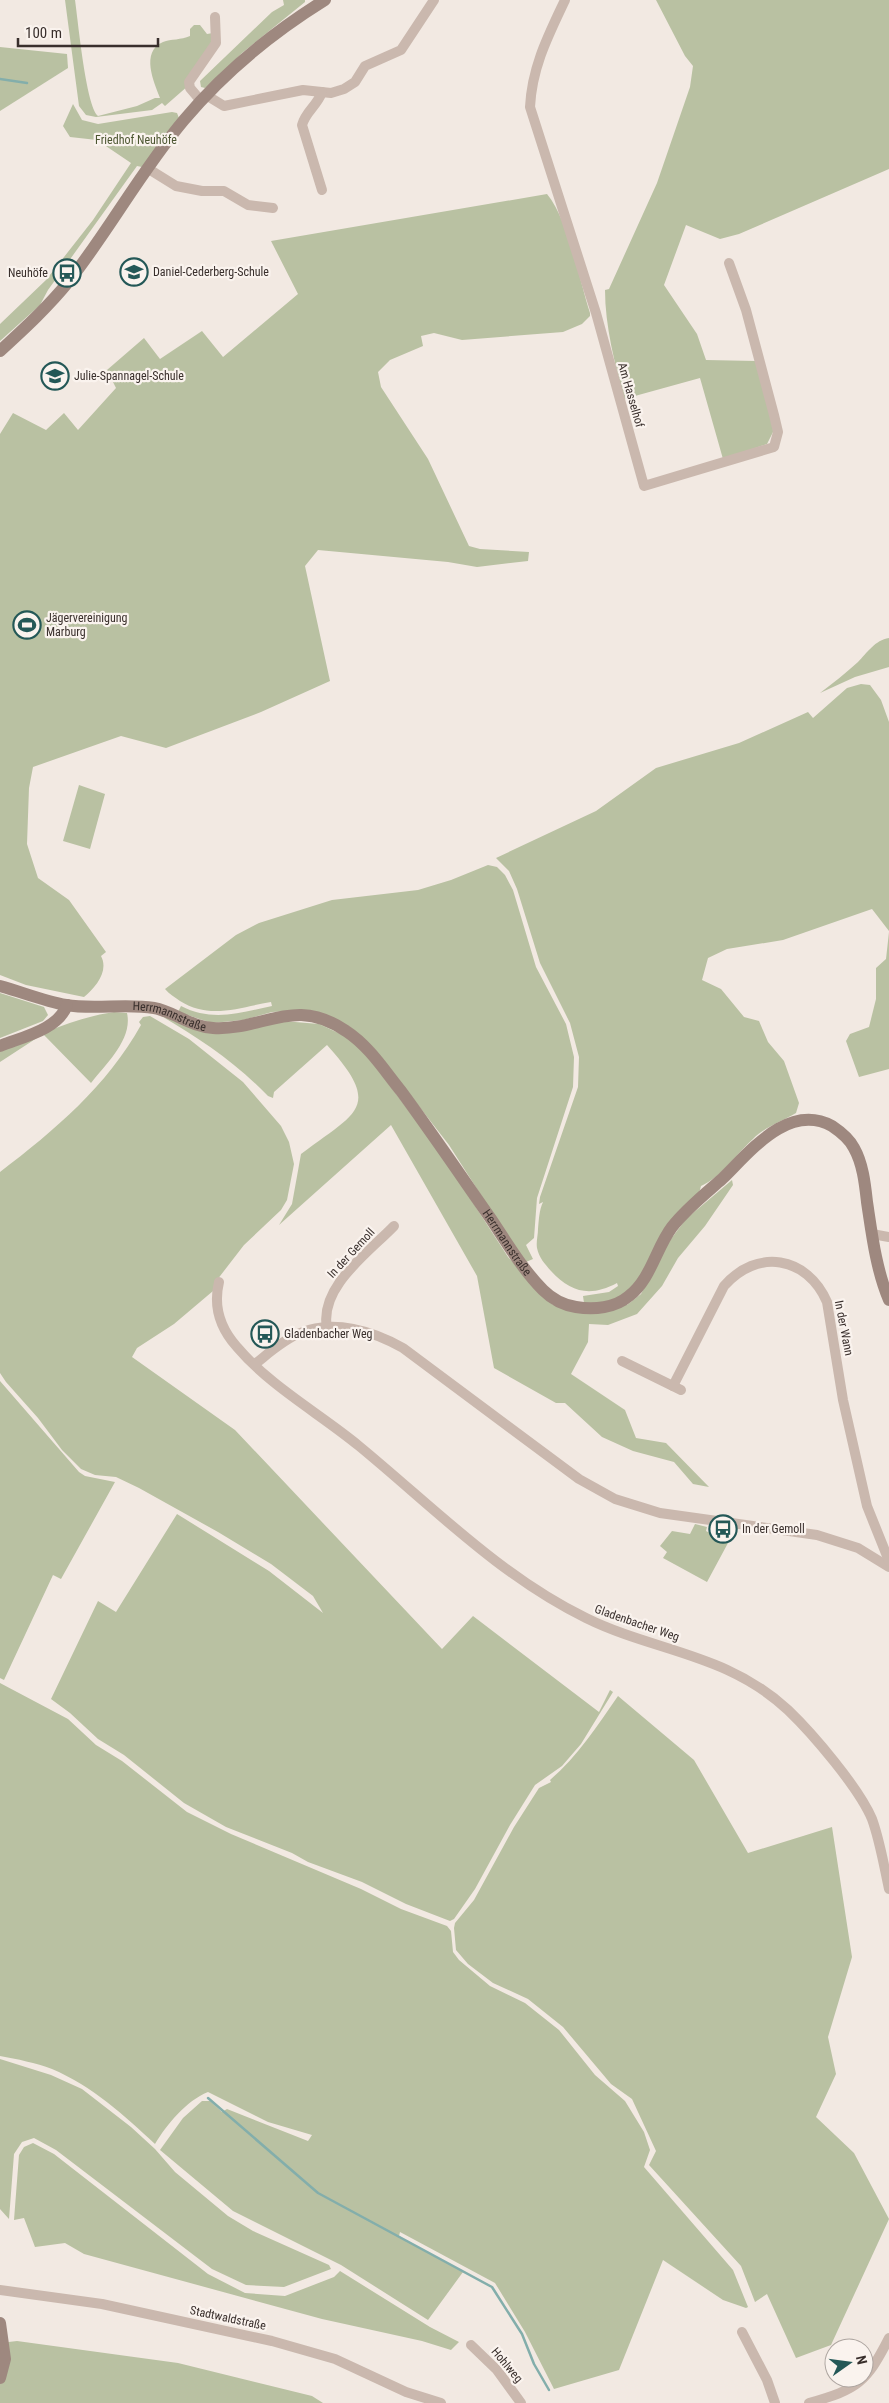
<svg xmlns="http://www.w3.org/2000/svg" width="889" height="2403" viewBox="0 0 889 2403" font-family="'Roboto Condensed',sans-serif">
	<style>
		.green { fill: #b9c1a2 }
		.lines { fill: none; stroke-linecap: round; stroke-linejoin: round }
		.stream { stroke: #83aeab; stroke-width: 2.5 }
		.street { stroke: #cab8ae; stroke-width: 10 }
		.secondary { stroke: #9e887f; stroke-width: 12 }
		.labels { text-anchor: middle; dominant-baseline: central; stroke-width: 4.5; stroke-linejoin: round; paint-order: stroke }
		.park-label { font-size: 12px; fill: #4c5631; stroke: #faf3ee }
		.poi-label { font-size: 12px; fill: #392f2c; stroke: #faf3ee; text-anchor: start }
		.street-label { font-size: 12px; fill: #392f2c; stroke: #faf3ee }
	</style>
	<rect width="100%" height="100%" fill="#f2e9e2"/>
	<g class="green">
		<path d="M65,0H75C78,20 86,106 98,116L137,106L155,98H160C154,82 140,52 163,42C171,39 181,40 190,36V29L194,25H200L207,34L213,33L214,37L189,85L165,106L162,103L152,110L96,117L86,115L79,106Z"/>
		<polygon points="283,0 305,0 305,2 242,53 211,84 205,88 201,87 200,81 272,12 284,5"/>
		<path d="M656,0H889V169L739,234L720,239L686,225L664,285L697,334L706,360L756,361L774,430L767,444L723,459L700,378L624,399C615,364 605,326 605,290L609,289L657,183L690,87L693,66L685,56Z"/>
		<polygon points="0,47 67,54 68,68 0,111"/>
		<polygon points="73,104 82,120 98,124 172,112 177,113 179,118 142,167 137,166 48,290 40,305 0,341 0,324 46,280 93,220 131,163 97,140 70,137 63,126"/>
		<path d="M547,194C569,221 579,279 590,313V316L582,324L563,332L462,340L434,333L421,336L423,346L390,360L378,372L381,387L428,459L469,546L480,549L529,552L528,561L477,567L448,562L318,550L305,566L330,681L261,712L166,748L121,736L33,767L29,788L27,844L38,878L69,900L106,952L101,956C109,971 96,987 84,997L26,985L0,975V434L13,413L46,430L64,413L78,430L116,388L107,370L144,338L160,359L202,331L223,357L298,294L271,241Z"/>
		<path d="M889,638V667L855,677L820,693C833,683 846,673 858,662C867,653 875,640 889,638Z"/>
		<path d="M861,684L870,685L881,700L889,722V931L872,909L783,940L727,949L708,958L702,980L721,989L744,1017L759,1021L768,1042L784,1061L799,1103L796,1113C781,1122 766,1126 753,1139C735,1155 723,1176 701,1186L698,1197C680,1222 643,1285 618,1298C609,1303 595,1303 584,1303L583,1296L609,1292L618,1286L617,1283C591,1297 571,1293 551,1271C545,1264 539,1258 537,1248C536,1242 538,1235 538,1229C539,1219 539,1211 543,1202L539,1204L540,1197L578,1087L579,1057L570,1023L540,963L517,889L509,871L496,858L596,811L656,768L739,743L808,712L813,718L847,688Z"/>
		<polygon points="79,785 105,794 90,849 63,841"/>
		<path d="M488,865L497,867L505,875L513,890L536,967L566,1024L574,1057L573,1087L537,1198L534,1238L526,1245L533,1259L526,1262L502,1228L449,1145L373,1047L288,1011L272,1012L243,1020L212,1023L178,1012L181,1006C212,1022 240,1013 272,1006L271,1002C240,1007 210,1020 180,1001C175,997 169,994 165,989L236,935L259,923L332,900L418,890L451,880Z"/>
		<polygon points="889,932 889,1069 859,1077 846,1041 850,1034 869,1027 876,999 876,968 886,959"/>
		<polygon points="0,993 44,1007 48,1015 43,1021 0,1038"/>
		<path d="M114,1012L127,1013C133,1039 106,1064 91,1083L43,1034L0,1062V1051C38,1036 73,1018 114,1012Z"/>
		<path d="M158,1014L206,1033L283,1021L319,1024L345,1036L364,1051L444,1158L508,1257L553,1305H627L641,1294L668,1243L686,1219L732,1180L733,1185L705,1226L678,1258L662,1286L637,1314L608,1325L589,1324L588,1342L571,1374L625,1410L636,1438L666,1443L709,1487L693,1484L674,1462L633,1451L602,1437L565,1403H556L494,1368L477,1276L391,1125L279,1225L292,1204L301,1154C356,1112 384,1108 327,1045L274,1092L273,1098L268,1096C235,1062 199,1038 158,1014Z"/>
		<path d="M150,1016L189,1039L243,1082L281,1126L289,1142L294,1164L287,1200L281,1210L244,1245L217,1280L213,1291L174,1324L137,1348L132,1357L235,1430L442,1649L473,1616L599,1712L610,1690L613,1692L581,1744L562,1766L535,1785L510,1825L475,1889L454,1919L450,1921L406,1904L362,1882L308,1862L292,1853L226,1827L184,1803L124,1755L98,1739L70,1713L51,1699L98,1601L116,1612L177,1514L269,1571L323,1613L313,1596L271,1564L218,1532L139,1488L116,1477L95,1475L81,1469L62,1450L38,1418L6,1382L0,1373V1172C55,1130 107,1086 141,1025L139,1022L143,1017Z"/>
		<polygon points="0,1381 79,1472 85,1476 115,1482 61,1579 53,1575 4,1680 0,1678"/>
		<polygon points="695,1524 707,1527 706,1531 728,1543 707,1582 663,1558 667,1552 660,1546 672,1531 690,1534"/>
		<path d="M0,1683L68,1719L96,1745L122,1761L187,1812L231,1834L361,1889L401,1909L447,1926L451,1931L453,1952L459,1960L490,1986L525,2003L559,2030L595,2075L625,2101L644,2132L650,2150L644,2167L733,2270L748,2307L746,2308L723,2300L663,2260L619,2370L554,2389L525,2332L495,2283L400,2232L399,2236L463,2272L428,2320L341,2265L233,2211L160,2150L183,2118L202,2101H210L222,2112L227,2109L308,2141L312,2135L268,2122L208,2092C186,2101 167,2124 155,2144C124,2115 92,2086 52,2069C36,2063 17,2059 0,2056Z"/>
		<path d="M618,1696L694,1760L748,1853L832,1827L852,1957L828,2037L836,2074L816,2117L854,2153L889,2219L831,2345L796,2358L767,2294L755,2302L741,2266L649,2165L656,2151L632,2099L611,2084L563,2027L528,1999L493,1983L468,1964L456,1950L454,1928L455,1923L474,1900L514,1827L539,1788L551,1782L550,1780C578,1756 597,1726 618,1696Z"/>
		<polygon points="0,2059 51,2075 82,2089 131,2127 155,2149 175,2172 228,2216 253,2231 329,2265 331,2269 284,2287 246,2285 212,2269 56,2150 34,2138 22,2142 14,2154 9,2219 0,2209"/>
		<polygon points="33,2143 54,2154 208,2274 245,2293 285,2296 334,2277 340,2271 430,2327 459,2342 451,2350 422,2341 322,2319 84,2254 65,2243 35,2247 24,2218 14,2220 19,2155 24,2147"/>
		<polygon points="17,2341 178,2363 312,2396 323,2403 0,2403 0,2343"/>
	</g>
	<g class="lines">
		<g class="stream">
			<polyline points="0,79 27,83"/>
			<polyline points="208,2098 318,2193 492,2287 522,2334 534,2364 549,2390"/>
		</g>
		<g class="street">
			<path d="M565,0C548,36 532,67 530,107L596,313L644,486L774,447L778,432L774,415L746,310L729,263"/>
			<polyline points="206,95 224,106 303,90 331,93 344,89 355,82 365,66 401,50 434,0"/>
			<polyline points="201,101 190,88 189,82 216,43 215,17"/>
			<polyline points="147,168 176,186 202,191 224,191 248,205 273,208"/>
			<path d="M322,190L302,125C306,111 317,106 322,92"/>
			<polyline points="872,1234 889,1237"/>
			<path d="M219,1282C213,1307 220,1328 237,1347C271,1387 319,1413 359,1446C432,1506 500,1576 586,1618C655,1652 727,1653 788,1710C813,1734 859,1788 872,1819C880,1841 884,1866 889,1889"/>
			<path d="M327,1328C319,1287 368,1253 394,1226"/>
			<polyline points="622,1361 681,1390"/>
			<path d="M255,1364C269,1353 283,1340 300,1333C334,1319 373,1331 403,1348L579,1479L615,1499L660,1513L817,1535L858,1548L889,1567"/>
			<path d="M673,1386L724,1286C757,1248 807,1256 827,1302L843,1400L867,1506L889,1561"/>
			<polyline points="0,2290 102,2304 272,2341 335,2359 406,2392 441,2403"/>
			<polyline points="742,2332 767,2380 775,2403"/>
			<polyline points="471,2345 497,2370 521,2403"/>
			<path d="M809,2403C858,2389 866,2383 889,2338"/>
		</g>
		<g class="secondary">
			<path d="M0,351C24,329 49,306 69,281C110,229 141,171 184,120C224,72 272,33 325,0"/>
			<path id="s1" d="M0,986C22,992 44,1001 66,1005C95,1010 125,1003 154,1008C175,1012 191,1027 213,1028C263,1031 294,995 346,1031C369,1046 384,1070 401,1091C432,1133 461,1176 491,1219C507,1243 523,1270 543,1290C552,1299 563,1305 576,1307C594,1310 615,1308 629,1296C651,1279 656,1248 672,1227C686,1209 705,1194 722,1179C749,1153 788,1102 832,1126C841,1132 849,1138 854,1148C863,1164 865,1184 867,1202C872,1235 876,1269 889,1300"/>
			<path d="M0,1046C22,1037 58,1030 67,1005"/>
			<polyline points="0,2323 5,2359 0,2378"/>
		</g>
	</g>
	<defs>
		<g id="school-ring" transform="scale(1.4375)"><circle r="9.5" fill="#faf3ee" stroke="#245857" stroke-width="1.5"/><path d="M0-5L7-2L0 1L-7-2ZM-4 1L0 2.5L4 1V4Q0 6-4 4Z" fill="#245857"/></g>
		<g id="bus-ring" transform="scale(1.4375)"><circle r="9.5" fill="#faf3ee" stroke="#245857" stroke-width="1.5"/><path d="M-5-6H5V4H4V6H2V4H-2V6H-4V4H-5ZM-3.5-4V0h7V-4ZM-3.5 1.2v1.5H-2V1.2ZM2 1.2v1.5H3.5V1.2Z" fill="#245857"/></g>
		<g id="stadium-ring" transform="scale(1.4375)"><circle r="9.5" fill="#faf3ee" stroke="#245857" stroke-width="1.5"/><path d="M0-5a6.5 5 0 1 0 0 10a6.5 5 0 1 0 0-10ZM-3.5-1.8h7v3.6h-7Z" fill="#245857"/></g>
	</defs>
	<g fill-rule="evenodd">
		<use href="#school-ring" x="134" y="272"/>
		<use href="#bus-ring" x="67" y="273"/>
		<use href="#school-ring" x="55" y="376"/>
		<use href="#stadium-ring" x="27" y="625"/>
		<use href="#bus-ring" x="265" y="1334"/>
		<use href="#bus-ring" x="723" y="1529"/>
	</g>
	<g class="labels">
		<g class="park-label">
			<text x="136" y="140">Friedhof Neuhöfe</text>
		</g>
		<g class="poi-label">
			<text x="153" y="272">Daniel-Cederberg-Schule</text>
			<text x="48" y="273" text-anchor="end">Neuhöfe</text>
			<text x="74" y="376">Julie-Spannagel-Schule</text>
			<text x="46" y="618">Jägervereinigung<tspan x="46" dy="14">Marburg</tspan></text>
			<text x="284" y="1334">Gladenbacher Weg</text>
			<text x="742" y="1529">In der Gemoll</text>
		</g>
		<g class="street-label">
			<text transform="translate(631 395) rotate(74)">Am Hasselhof</text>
			<text stroke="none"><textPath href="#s1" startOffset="174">Herrmannstraße</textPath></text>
			<text stroke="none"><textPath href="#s1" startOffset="624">Herrmannstraße</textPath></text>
			<text transform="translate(351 1253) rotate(-47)">In der Gemoll</text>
			<text transform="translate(844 1328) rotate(79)">In der Wann</text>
			<text transform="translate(637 1623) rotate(19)">Gladenbacher Weg</text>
			<text transform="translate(228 2318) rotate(12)">Stadtwaldstraße</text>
			<text transform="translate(507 2365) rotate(50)">Hohlweg</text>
		</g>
	</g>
	<g transform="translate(849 2363) rotate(76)"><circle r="24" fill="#faf3ee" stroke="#ada5a0"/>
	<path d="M0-4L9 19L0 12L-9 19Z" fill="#245857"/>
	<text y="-8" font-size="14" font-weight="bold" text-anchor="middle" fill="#392f2c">N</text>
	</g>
	<path d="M18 38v8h140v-8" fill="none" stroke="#392f2c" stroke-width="2.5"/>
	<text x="25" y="38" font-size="15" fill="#392f2c" stroke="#faf3ee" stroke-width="4" paint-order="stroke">100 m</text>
</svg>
